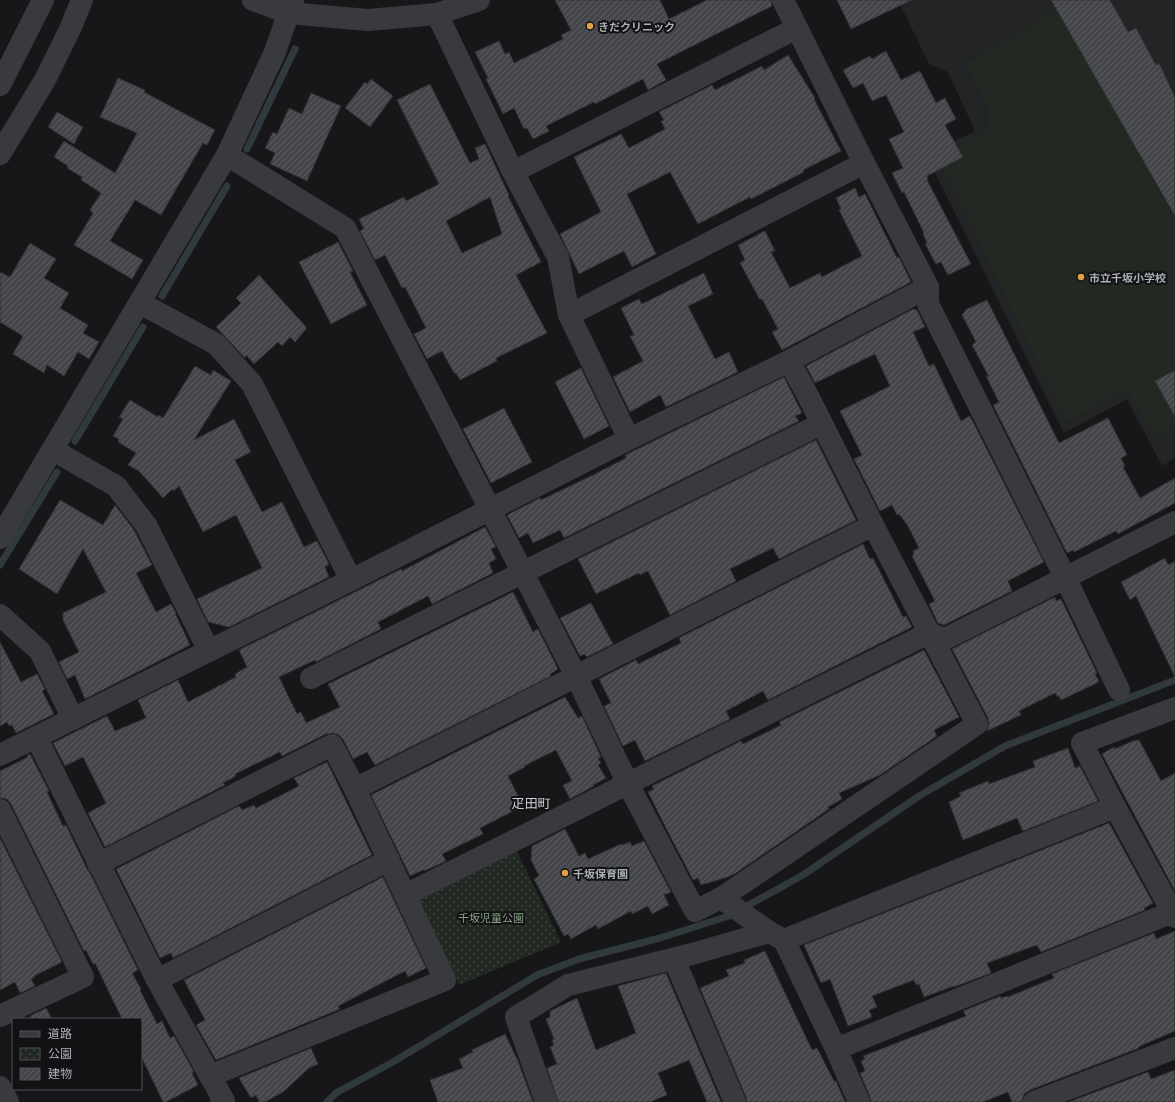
<svg xmlns="http://www.w3.org/2000/svg" width="1175" height="1102" viewBox="0 0 1175 1102" font-family="'Golos Text','Noto Sans JP',sans-serif">
	<style>
		.built { fill: #232426 }
		.grass { fill: #222922 }
		.park { fill: url(#park-dots) }
		.lines { fill: none; stroke-linecap: round; stroke-linejoin: round }
		.stream { stroke: #30393e; stroke-width: 7 }
		.building { fill: url(#building-hatch); stroke: #323235; fill-rule: evenodd }
		.minor { stroke: #393a3e; stroke-width: 22 }
		.poi-dot { fill: #e2a147; stroke: #121214; stroke-width: 1.5 }
		.labels { text-anchor: middle; dominant-baseline: central; stroke-width: 4; stroke-linejoin: round; paint-order: stroke }
		.poi-label { font-size: 11px; font-weight: bold; fill: #abb0b8; stroke: #121214; text-anchor: start }
		.park-label { font-size: 11px; fill: #84a184; stroke: #121214 }
		.quarter-label { font-size: 13px; fill: #cbced4; stroke: #121214 }
	</style>
	<defs>
		<pattern id="park-dots" width="8" height="8" patternUnits="userSpaceOnUse"><rect width="8" height="8" fill="#222922"/><path d="M2 2h.1M6 6h.1" fill="none" stroke="#3f4640" stroke-width="1.8" stroke-linecap="round"/></pattern>
		<pattern id="building-hatch" width="6" height="6" patternUnits="userSpaceOnUse"><rect width="6" height="6" fill="#444649"/><path d="M-1 1l2-2M0 6l6-6M5 7l2-2" fill="none" stroke="#5c5e61"/></pattern>
	</defs>
	<rect width="100%" height="100%" fill="#171719"/>
	<polygon class="built" points="898,0 1175,0 1175,458 1162,466 1127,399 1064,433 926,155 975,131 948,72 929,64"/>
	<polygon class="grass" points="1058,10 1175,219 1175,425 1155,437 1127,389 1066,422 939,158 987,130 989,108 965,64"/>
	<polygon class="park" points="515,848 561,942 459,985 417,905 419,896"/>
	<g class="lines">
		<g class="stream">
			<polyline points="247,149 295,49"/>
			<polyline points="162,296 227,186"/>
			<polyline points="75,441 143,327"/>
			<polyline points="0,565 57,472"/>
			<polyline points="327,1102 336,1093 393,1062 537,975 579,959 660,938 729,916 803,875 919,796 1005,746 1175,680"/>
		</g>
	</g>
	<g class="building">
		<polygon points="555,0 660,0 669,19 707,0 771,0 772,6 657,64 666,80 648,90 643,79 595,104 594,102 546,126 549,131 533,139 527,128 524,129 514,108 503,114 486,79 488,78 475,52 499,41 505,54 509,52 514,63 563,39 561,35 571,30"/>
		<polygon points="837,0 912,0 851,29"/>
		<polygon points="1051,0 1110,0 1128,32 1136,28 1156,65 1159,63 1175,97 1175,216"/>
		<polygon points="886,51 901,80 920,71 936,103 945,98 956,119 945,125 963,157 927,176 928,180 927,180 971,264 948,275 941,262 936,264 925,244 927,243 923,234 924,233 904,192 902,193 892,173 903,168 889,139 904,132 886,95 872,101 863,83 853,88 843,70 870,56 872,59"/>
		<polygon points="788,55 815,98 814,99 841,151 803,170 804,172 751,199 750,197 698,224 670,172 627,194 656,254 632,267 624,251 579,274 560,234 601,212 574,157 621,134 629,148 665,129 661,121 664,120 659,112 712,85 715,90 762,66 764,70"/>
		<polygon points="118,78 145,90 144,92 215,130 207,145 203,143 161,215 135,200 110,241 143,260 132,279 74,245 93,213 90,210 101,193 81,180 82,177 67,168 68,166 54,157 64,141 115,173 137,133 100,117"/>
		<polygon points="371,79 393,96 370,127 345,108 365,82 367,84"/>
		<path d="M430,84L470,163L479,159L475,148L485,144L509,195L508,196L541,262L516,275L547,333L496,358L497,361L460,380L456,373H454L442,351L427,359L414,334L426,328L405,287L402,288L385,255L375,260L360,231L364,229L359,219L404,197L406,201L439,184L397,100ZM490,197L502,234L462,253L446,221Z"/>
		<polygon points="311,93 341,106 307,181 270,164 275,153 265,148 273,132 277,134 289,108 302,114"/>
		<polygon points="57,112 83,127 74,144 48,127"/>
		<polygon points="855,188 859,197 865,194 897,258 899,257 911,282 782,350 772,332 778,329 762,299 760,300 740,263 745,260 738,245 765,231 775,251 771,252 790,288 820,273 822,277 862,256 839,210 841,209 836,198"/>
		<polygon points="338,242 353,271 350,272 367,305 331,324 299,262"/>
		<polygon points="30,243 56,259 44,278 69,293 60,308 88,325 83,333 99,342 89,359 78,352 64,376 47,365 44,373 13,354 23,336 0,322 0,272 10,277"/>
		<polygon points="704,273 713,294 688,306 715,359 729,352 738,372 666,407 660,395 630,412 613,377 643,361 630,336 634,335 621,308 639,299 642,304"/>
		<polygon points="259,275 307,328 295,342 290,337 282,346 278,342 254,364 246,355 245,358 216,327 241,303 236,298"/>
		<polygon points="987,300 1059,443 1108,418 1127,455 1121,458 1125,466 1123,467 1140,498 1175,478 1175,503 1118,534 1116,531 1074,552 1073,550 1067,553 993,405 999,402 986,376 989,377 972,345 976,342 962,315 965,312 965,310"/>
		<polygon points="913,309 917,310 925,327 913,332 929,366 934,364 961,421 970,416 1044,562 1008,581 1012,591 944,625 938,623 929,604 935,601 912,556 914,555 913,551 919,548 908,526 899,514 897,515 892,505 880,511 854,459 862,455 840,411 890,386 875,354 815,383 806,366"/>
		<polygon points="195,366 211,375 213,370 231,381 194,440 234,419 251,452 235,460 262,512 282,502 304,547 317,541 329,564 325,567 329,577 229,627 208,622 197,599 262,568 236,515 203,532 179,486 174,491 172,489 163,498 139,471 128,465 136,453 118,442 119,439 113,436 123,419 119,417 130,400 158,417 159,415 163,418"/>
		<polygon points="581,368 609,426 584,439 555,382"/>
		<polygon points="1175,370 1175,417 1155,381"/>
		<polygon points="784,377 802,413 795,416 799,421 564,538 560,530 533,543 528,533 519,538 507,515 540,498 541,500 595,474 626,458 625,455"/>
		<polygon points="504,408 532,462 491,483 463,429"/>
		<polygon points="816,440 856,520 779,559 773,548 730,569 736,581 670,615 648,571 640,575 639,573 596,594 578,559"/>
		<polygon points="60,500 103,525 115,505 134,530 152,565 136,573 156,612 171,604 176,613 175,613 190,645 85,699 75,675 67,679 59,662 79,652 63,620 63,613 106,592 83,549 57,594 19,569"/>
		<polygon points="485,527 496,547 491,549 496,559 489,563 493,573 432,604 428,596 378,622 381,629 316,662 315,660 279,677 297,714 301,712 306,723 340,707 328,684 513,592 533,632 538,629 558,669 550,674 551,676 375,765 367,752 353,759 343,739 339,735 333,733 326,734 282,756 280,752 235,774 236,776 223,783 225,785 105,847 88,813 106,803 83,757 65,766 53,743 107,716 115,731 146,718 138,700 178,680 188,702 236,677 235,674 247,667 239,650 401,569 402,571"/>
		<polygon points="863,544 870,559 873,558 903,617 906,616 912,627 768,700 763,691 726,711 730,719 645,761 635,740 623,746 604,706 611,703 599,679 636,660 638,664 681,643 679,638"/>
		<polygon points="1165,558 1168,565 1175,561 1175,677 1136,596 1130,600 1121,582"/>
		<polygon points="1055,597 1056,601 1061,599 1097,673 1095,674 1099,681 1097,683 1061,700 1059,696 1058,697 1055,693 1019,711 1021,715 987,731 989,724 988,718 952,649"/>
		<polygon points="591,603 613,644 587,657 584,654 580,656 560,618"/>
		<polygon points="0,642 21,682 37,674 45,689 42,691 54,714 16,733 12,725 9,726 7,722 0,726"/>
		<polygon points="924,650 959,717 934,730 937,736 880,775 839,793 842,799 828,807 829,809 736,873 728,877 701,885 698,878 693,880 667,830 648,792 654,789 652,786 741,741 743,744 781,725 779,722"/>
		<polygon points="565,697 578,718 582,716 601,757 598,758 601,763 598,765 606,778 593,785 594,786 590,788 570,799 563,785 572,781 556,750 524,766 525,767 508,776 518,796 516,797 521,807 480,828 483,834 442,854 446,861 424,871 423,870 410,876 371,795"/>
		<polygon points="1135,740 1135,741 1139,740 1161,781 1175,773 1175,891 1102,754 1114,747 1115,749"/>
		<polygon points="1068,748 1075,768 1080,766 1098,801 1023,831 1017,818 963,840 949,802 961,796 959,793 988,781 989,784 1035,767 1033,761"/>
		<polygon points="30,754 49,791 47,792 63,826 66,825 87,869 90,873 138,970 132,973 141,989 140,990 157,1024 162,1021 170,1038 174,1036 194,1072 192,1073 198,1085 166,1102 163,1102 141,1056 141,1019 122,1019 95,963 93,964 86,950 84,951 11,804 7,799 0,798 0,771 28,757 27,755"/>
		<polygon points="327,762 372,855 173,958 171,953 160,958 116,869 239,806 242,810 254,805 256,808 299,786 294,778"/>
		<polygon points="1109,823 1153,903 1144,908 1145,910 1041,952 1037,945 987,963 991,973 954,987 954,986 924,997 919,984 916,985 914,980 872,996 877,1007 869,1010 872,1017 848,1026 830,979 821,983 804,945"/>
		<polygon points="565,829 579,856 585,853 588,859 621,844 622,845 630,842 632,846 644,841 671,892 664,895 669,905 652,914 648,906 632,914 631,911 598,929 596,925 571,939 568,934 564,936 534,879 539,876 531,860 532,846"/>
		<polygon points="0,838 62,962 34,976 35,977 31,979 35,986 20,993 15,982 0,990"/>
		<polygon points="383,877 426,968 408,977 405,971 338,1006 340,1009 216,1060 196,1025 205,1020 184,980"/>
		<polygon points="1175,931 1175,1031 1138,1047 1139,1048 1030,1090 1024,1094 1022,1102 1012,1102 1008,1092 983,1102 871,1102 870,1097 860,1073 865,1071 861,1061 865,1059 863,1056 966,1016 963,1011 1000,996 1001,998 1007,996 1008,997 1054,978 1052,974 1154,933 1156,939"/>
		<polygon points="765,951 812,1050 817,1048 834,1081 836,1081 845,1102 747,1102 746,1097 700,988 729,976 726,970 745,963 744,960"/>
		<polygon points="666,973 721,1102 707,1102 689,1060 658,1073 667,1095 650,1102 558,1102 547,1068 557,1064 550,1047 554,1045 552,1040 554,1039 546,1019 550,1017 550,1011 577,998 596,1050 636,1033 618,986"/>
		<polygon points="46,1008 52,1019 32,1019 30,1016"/>
		<polygon points="505,1034 518,1061 533,1102 438,1102 430,1080 463,1068 459,1059 473,1052 472,1050"/>
		<polygon points="311,1048 318,1064 309,1068 283,1092 265,1102 259,1102 256,1095 251,1098 239,1078"/>
		<polygon points="1175,1070 1175,1102 1069,1102 1148,1072 1151,1079"/>
	</g>
	<g class="lines">
		<g class="minor">
			<polyline points="253,0 288,13 368,20 437,14 479,0"/>
			<polyline points="783,0 864,163 928,287 928,304 1065,577 1119,690"/>
			<polyline points="437,14 513,172 558,257 569,315 629,439"/>
			<polyline points="0,85 43,0"/>
			<polyline points="0,154 45,80 70,29 82,0"/>
			<polyline points="227,155 345,228 576,676 628,784 695,911 721,898 769,932 784,940 836,1049 859,1102"/>
			<polyline points="513,172 797,28"/>
			<polyline points="140,303 216,344 252,384 351,580"/>
			<polyline points="569,315 864,163"/>
			<polyline points="53,450 116,486 146,525 209,651"/>
			<polyline points="0,538 227,155 275,52 293,0"/>
			<polyline points="0,615 40,651 73,719"/>
			<polyline points="311,678 821,424"/>
			<polyline points="36,737 157,980 224,1101 221,1102"/>
			<polyline points="0,755 351,580 629,439 789,361 928,287"/>
			<path d="M355,789C528,702 700,613 873,525"/>
			<polyline points="1115,807 1082,743 1175,708"/>
			<polyline points="0,810 83,977 0,1016"/>
			<polyline points="98,864 332,745 355,789 445,980 210,1076"/>
			<polyline points="405,895 929,633 945,639 1175,522"/>
			<polyline points="721,898 977,724 873,525 807,394 789,361"/>
			<polyline points="784,940 1115,807 1175,917"/>
			<polyline points="674,959 735,1102"/>
			<polyline points="157,980 389,860"/>
			<polyline points="836,1049 1175,911"/>
			<polyline points="0,1087 8,1102"/>
			<polyline points="546,1102 516,1017 568,985 692,954 769,932"/>
			<polyline points="1034,1102 1175,1048"/>
		</g>
	</g>
	<g class="poi-dot">
		<circle cx="590" cy="26" r="4"/>
		<circle cx="1081" cy="277" r="4"/>
		<circle cx="565" cy="873" r="4"/>
	</g>
	<g class="labels">
		<g class="poi-label">
			<text x="598" y="26">きだクリニック</text>
			<text x="1089" y="277">市立千坂小学校</text>
			<text x="573" y="873">千坂保育園</text>
		</g>
		<g class="park-label">
			<text x="491" y="917">千坂児童公園</text>
		</g>
		<g class="quarter-label">
			<text x="531" y="803">疋田町</text>
		</g>
	</g>
	<rect x="12" y="1018" width="130" height="72" fill="#121214" stroke="#4f5156"/>
	<rect x="20" y="1031" width="20" height="6" fill="#393a3e" stroke="#4f5156"/>
	<text x="48" y="1038" font-size="12" fill="#abb0b8">道路</text>
	<rect x="20" y="1048" width="20" height="12" fill="url(#park-dots)" stroke="#4f5156"/>
	<text x="48" y="1058" font-size="12" fill="#abb0b8">公園</text>
	<rect x="20" y="1068" width="20" height="12" fill="url(#building-hatch)" stroke="#4f5156"/>
	<text x="48" y="1078" font-size="12" fill="#abb0b8">建物</text>
</svg>
